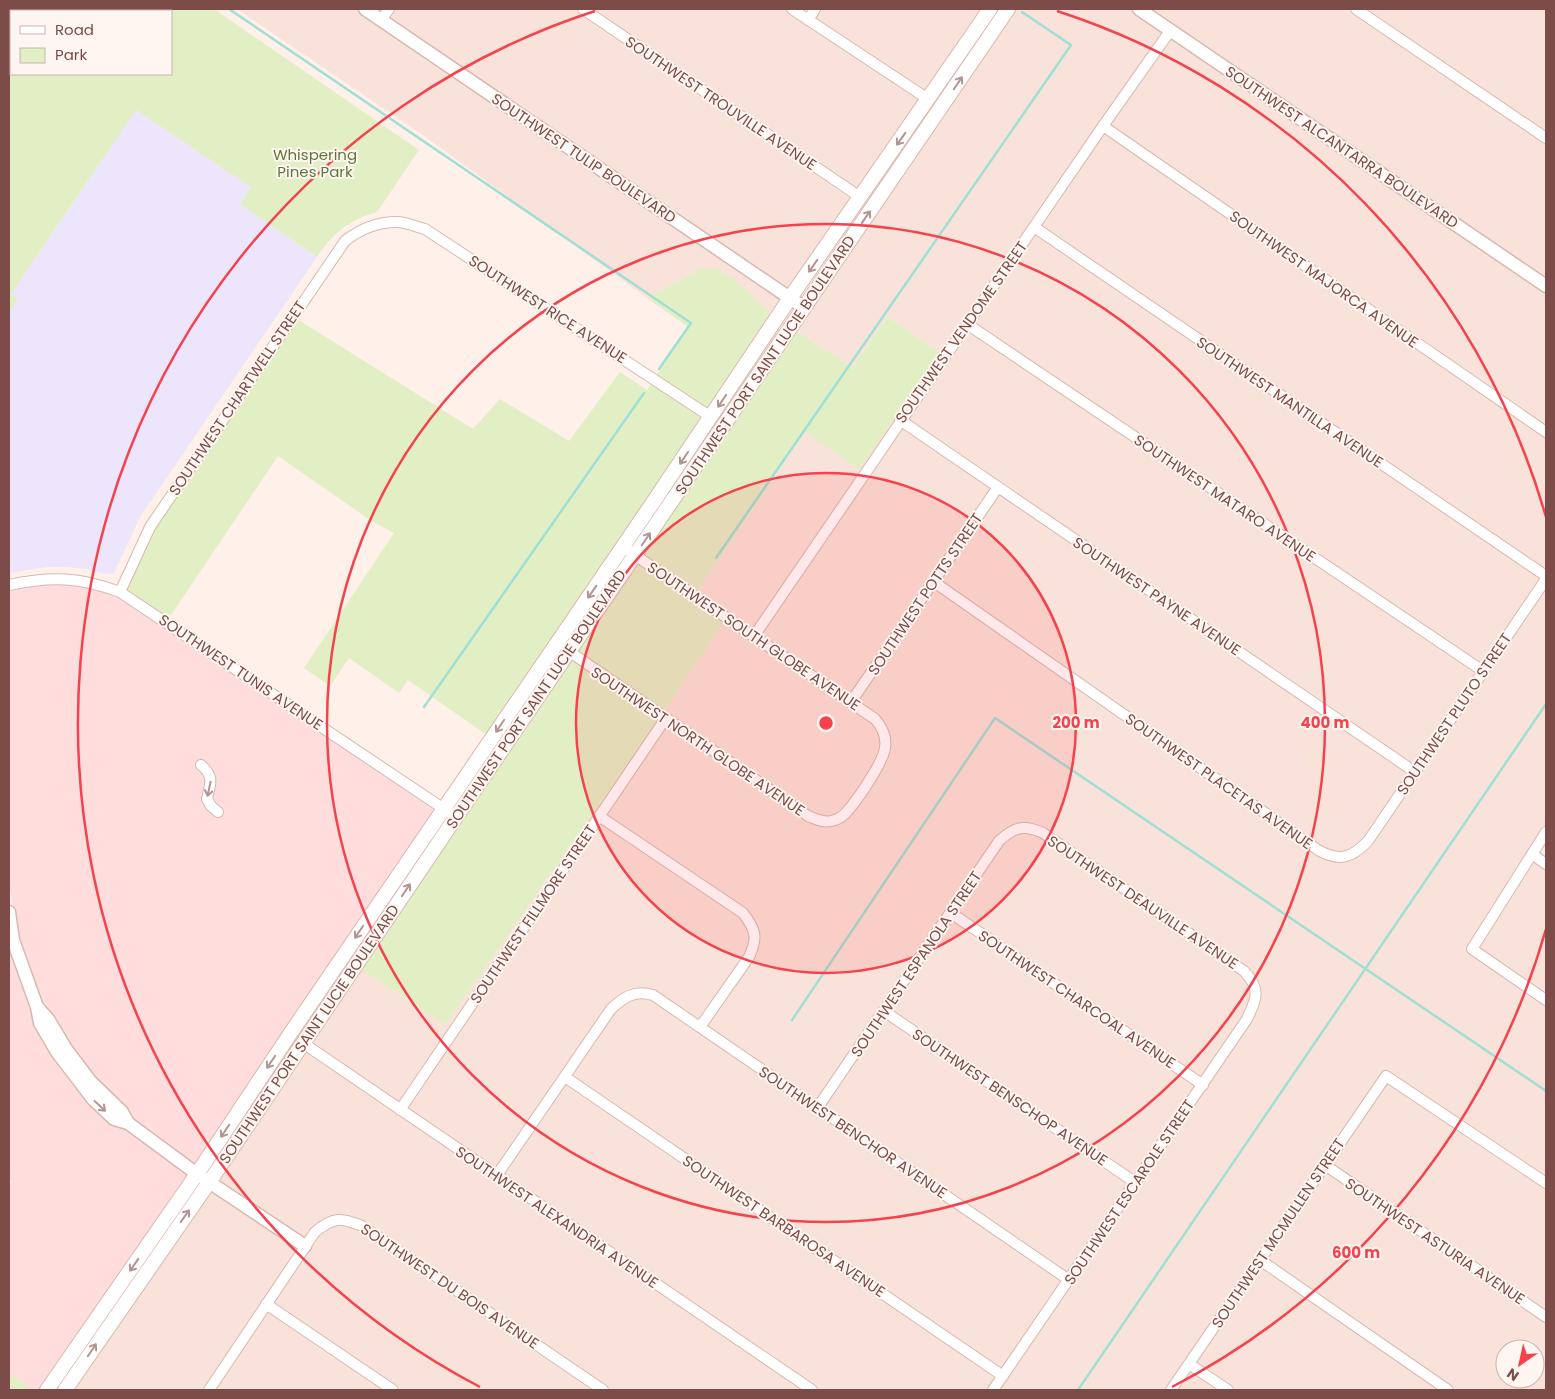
<svg xmlns="http://www.w3.org/2000/svg" width="1555" height="1399" viewBox="0 0 1555 1399" font-family="Poppins,sans-serif">
	<style>
		.residential { fill: #f9e2d9; fill-rule: evenodd }
		.commercial { fill: #fdd }
		.education { fill: #ede5fc }
		.green { fill: #e2efc5; fill-rule: evenodd }
		.lines { fill: none; stroke-linecap: round; stroke-linejoin: round }
		.stream { stroke: #9fdfd6; stroke-width: 2.5 }
		.minor-casing { stroke: #d8b8b1; stroke-width: 12 }
		.tertiary-casing { stroke: #d8b8b1; stroke-width: 15 }
		.secondary-casing { stroke: #dbb6ae; stroke-width: 16 }
		.minor { stroke: #fff; stroke-width: 10 }
		.tertiary { stroke: #fff; stroke-width: 12 }
		.secondary { stroke: #fff; stroke-width: 14 }
		.oneway { stroke: #b29491 }
		.ring { fill: none; stroke: #f5424d; stroke-width: 2.5 }
		.labels { text-anchor: middle; dominant-baseline: central; stroke-width: 4; stroke-linejoin: round; paint-order: stroke }
		.street-label { font-size: 15px; fill: #7e4c48; stroke: #fff6f2 }
		.park-label { font-size: 15px; fill: #5e7739; stroke: #fff6f2 }
		.centre { fill: #f5424d; stroke: #fff6f2; stroke-width: 2.5 }
		.ring-label { font-size: 15px; text-anchor: middle; font-weight: bold; fill: #f5424d; stroke: #fff6f2; stroke-width: 4; stroke-linejoin: round; paint-order: stroke }
	</style>
	<rect width="100%" height="100%" fill="#fff0e9"/>
	<g class="residential">
		<polygon points="237,9 356,9 791,306 780,322 702,268 647,298 423,135"/>
		<polygon points="394,9 574,9 860,205 797,298 388,19"/>
		<polygon points="591,9 784,9 928,106 866,197"/>
		<polygon points="821,9 993,9 933,98 814,18"/>
		<polygon points="1004,9 1130,9 1164,32 899,414 753,629 697,592 805,432 940,353 887,317 853,367 788,326"/>
		<polygon points="1147,9 1349,9 1546,143 1546,280"/>
		<polygon points="1366,9 1546,9 1546,132 1546,131"/>
		<polygon points="1171,37 1546,292 1546,426 1109,124"/>
		<polygon points="1103,132 1546,438 1546,570 1040,226"/>
		<polygon points="1035,234 1541,579 1482,665 973,322"/>
		<polygon points="968,330 1477,673 1414,765 906,419"/>
		<polygon points="901,427 992,488 850,696 760,634"/>
		<polygon points="999,493 1408,773 1358,845 1348,852 1334,852 1321,846 940,580"/>
		<polygon points="1546,587 1546,824 1466,951 1546,1007 1546,1177 1385,1070 1166,1390 998,1390 1251,1021 1259,1005 1261,992 1261,985 1256,977 1247,967 1046,829 1031,823 1016,824 817,1101 706,1026 758,949 759,935 754,920 746,909 606,814 667,725 806,820 819,826 827,827 834,826 884,764 889,729 886,723 878,715 858,701 934,588 1315,854 1331,861 1348,861 1361,855 1367,850"/>
		<polygon points="724,622 872,723 878,731 881,748 877,760 847,806 839,813 830,817 822,817 811,812 664,711"/>
		<polygon points="659,719 660,720 399,1103 304,1038 354,964 445,1025"/>
		<polygon points="600,822 740,917 747,926 750,936 749,946 745,955 699,1021 655,991 636,987 629,988 618,996 608,1006 496,1169 406,1108"/>
		<polygon points="1020,833 1030,833 1040,837 1241,975 1249,983 1251,991 1250,1002 1244,1017 1202,1078 957,911 1003,844 1011,837"/>
		<polygon points="1533,860 1546,870 1546,995 1478,947"/>
		<polygon points="952,919 1196,1086 1135,1177 890,1009"/>
		<polygon points="634,997 643,997 651,1000 1063,1281 1002,1370 572,1075 615,1012 623,1003"/>
		<polygon points="884,1017 1129,1185 1069,1273 824,1105"/>
		<polygon points="299,1046 494,1179 803,1390 612,1390 365,1222 350,1216 337,1214 322,1220 311,1229 203,1390 70,1390"/>
		<polygon points="1387,1082 1546,1188 1546,1311 1331,1164"/>
		<polygon points="566,1083 996,1377 988,1390 820,1390 504,1174"/>
		<path d="M1325,1172L1546,1323V1390H1457L1266,1259ZM1505,1349H1535V1379H1505Z"/>
		<polygon points="198,1180 201,1182 61,1388 63,1375"/>
		<polygon points="337,1224 348,1225 360,1230 594,1390 402,1390 273,1302 318,1235 327,1228"/>
		<polygon points="1261,1267 1440,1390 1237,1390 1195,1362"/>
		<polygon points="267,1310 385,1390 214,1390"/>
		<polygon points="1190,1370 1219,1390 1176,1390"/>
	</g>
	<g class="commercial">
		<polygon points="57,583 99,589 118,596 441,814 196,1168 133,1121 95,1078 41,1004 17,938 9,880 9,589 28,585"/>
		<polygon points="9,943 32,1006 126,1130 127,1129 190,1176 42,1390 32,1390 9,1372 9,1186 12,1182 9,1177"/>
	</g>
	<polygon class="education" points="136,110 251,187 240,204 317,257 140,517 114,573 105,574 86,569 67,567 47,567 9,573 9,313 18,300 11,294"/>
	<g class="green">
		<path d="M9,9H214L419,150L377,212C350,219 332,234 317,257L240,204L251,187L136,110L11,294L18,299L9,313ZM171,11V74H11V11Z"/>
		<polygon points="702,268 717,269 737,281 775,318 716,416 656,376 688,327 647,298"/>
		<polygon points="887,317 940,353 859,469 805,432 697,592 635,550 788,326 853,367"/>
		<polygon points="297,319 473,429 500,399 569,441 620,372 647,390 651,384 710,424 491,738 408,680 399,693 349,658 330,686 304,668 394,533 370,520 278,456 169,618 126,590 154,530"/>
		<polygon points="629,558 724,622 664,711 570,646"/>
		<polygon points="565,654 659,719 445,1025 354,964"/>
		<polygon points="9,1372 32,1390 9,1390"/>
	</g>
	<g class="lines">
		<g class="stream">
			<polyline points="229,9 691,323 659,369"/>
			<polyline points="716,558 1071,45 1022,12"/>
			<polyline points="424,707 644,393"/>
			<polyline points="792,1020 995,718 1546,1091"/>
			<polyline points="1078,1390 1546,704"/>
		</g>
		<g class="minor-casing">
			<g id="minor">
				<polyline points="583,9 860,197"/>
				<polyline points="792,9 928,99"/>
				<polyline points="1356,9 1546,138"/>
				<polyline points="381,20 389,9"/>
				<polyline points="808,20 815,9"/>
				<polyline points="1103,126 1546,432"/>
				<polyline points="1034,227 1546,576"/>
				<polyline points="967,324 1483,671"/>
				<polyline points="900,420 1415,772"/>
				<path d="M934,582L1318,850C1339,862 1352,858 1368,841L1546,579"/>
				<path d="M9,585C51,576 80,577 120,592L456,817"/>
				<path d="M120,592L150,527L345,241C360,229 378,222 397,222C406,222 416,227 425,229L711,417"/>
				<polyline points="754,636 1103,126 1170,31"/>
				<path d="M570,652L808,816C816,819 823,823 831,821C838,820 845,815 850,808C860,796 883,762 885,748C887,736 882,727 875,719L623,547"/>
				<polyline points="851,702 998,487"/>
				<path d="M201,765C215,777 210,784 207,799L211,806L218,812"/>
				<path d="M599,816L743,913C756,930 758,938 749,957L700,1027"/>
				<polyline points="1546,832 1472,949 1546,1000"/>
				<polyline points="1532,854 1546,864"/>
				<polyline points="951,913 1203,1085"/>
				<polyline points="884,1011 1136,1183"/>
				<polyline points="303,1043 812,1390"/>
				<polyline points="565,1077 1003,1376"/>
				<path d="M818,1107L999,841C1015,827 1023,824 1043,833L1244,971C1261,989 1257,998 1247,1019L993,1390"/>
				<polyline points="400,1110 666,718"/>
				<polyline points="1325,1165 1546,1317"/>
				<path d="M497,1175L611,1009C625,996 635,990 653,995L1069,1280"/>
				<polyline points="1260,1260 1448,1390"/>
				<polyline points="266,1304 393,1390"/>
				<polyline points="1189,1364 1228,1390"/>
				<path d="M209,1390L315,1232C333,1217 342,1217 362,1226L603,1390"/>
				<polyline points="1171,1390 1386,1076 1546,1183"/>
			</g>
		</g>
		<g class="tertiary-casing">
			<g id="tertiary">
				<polyline points="365,9 803,307"/>
				<polyline points="1139,9 1546,286"/>
				<polyline points="9,912 13,940 37,1007 40,1023 57,1052 93,1099 114,1119 128,1123 197,1174 305,1246"/>
				<polyline points="38,1008 48,1019 66,1049 91,1082 122,1112 128,1123"/>
			</g>
		</g>
		<g class="secondary-casing">
			<g id="secondary">
				<polyline points="47,1390 197,1174 290,1034 652,504 790,298 990,9"/>
				<polyline points="65,1390 210,1181 456,817 1008,9"/>
			</g>
		</g>
		<use href="#minor" class="minor"/>
		<use href="#tertiary" class="tertiary"/>
		<use href="#secondary" class="secondary"/>
	</g>
	<defs><path id="oneway-shaft" d="M-6 0H5M1.5-3L5.5 0L1.5 3" fill="none" stroke-width="1.6" stroke-linecap="round" stroke-linejoin="round" transform="scale(1.25)"/></defs>
	<g class="oneway">
		<use href="#oneway-shaft" transform="translate(958 83) rotate(-56)"/>
		<use href="#oneway-shaft" transform="translate(901 139) rotate(125)"/>
		<use href="#oneway-shaft" transform="translate(866 217) rotate(-55)"/>
		<use href="#oneway-shaft" transform="translate(813 266) rotate(125)"/>
		<use href="#oneway-shaft" transform="translate(722 401) rotate(124)"/>
		<use href="#oneway-shaft" transform="translate(684 458) rotate(124)"/>
		<use href="#oneway-shaft" transform="translate(646 539) rotate(-56)"/>
		<use href="#oneway-shaft" transform="translate(592 592) rotate(125)"/>
		<use href="#oneway-shaft" transform="translate(500 726) rotate(124)"/>
		<use href="#oneway-shaft" transform="translate(209 789) rotate(102)"/>
		<use href="#oneway-shaft" transform="translate(406 890) rotate(-56)"/>
		<use href="#oneway-shaft" transform="translate(359 932) rotate(124)"/>
		<use href="#oneway-shaft" transform="translate(271 1062) rotate(124)"/>
		<use href="#oneway-shaft" transform="translate(100 1106) rotate(43)"/>
		<use href="#oneway-shaft" transform="translate(225 1131) rotate(124)"/>
		<use href="#oneway-shaft" transform="translate(185 1216) rotate(-55)"/>
		<use href="#oneway-shaft" transform="translate(134 1265) rotate(125)"/>
		<use href="#oneway-shaft" transform="translate(92 1350) rotate(-56)"/>
	</g>
	<circle cx="826" cy="723" r="250" fill="#f5424d" fill-opacity=".12"/>
	<g class="ring">
		<circle cx="826" cy="723" r="250"/>
		<circle cx="826" cy="723" r="499"/>
		<path d="M1546 929A749 749 0 0 1 1172 1387M480 1387A749 749 0 0 1 595 11M1057 11A749 749 0 0 1 1546 517"/>
	</g>
	<g class="labels">
		<g class="street-label">
			<text transform="translate(721 103) rotate(34)">SOUTHWEST TROUVILLE AVENUE</text>
			<text transform="translate(1342 147) rotate(34)">SOUTHWEST ALCANTARRA BOULEVARD</text>
			<text transform="translate(584 158) rotate(34)">SOUTHWEST TULIP BOULEVARD</text>
			<text transform="translate(1324 279) rotate(35)">SOUTHWEST MAJORCA AVENUE</text>
			<text transform="translate(548 309) rotate(33)">SOUTHWEST RICE AVENUE</text>
			<text transform="translate(961 332) rotate(-55)">SOUTHWEST VENDOME STREET</text>
			<text transform="translate(765 365) rotate(-56)">SOUTHWEST PORT SAINT LUCIE BOULEVARD</text>
			<text transform="translate(237 398) rotate(-56)">SOUTHWEST CHARTWELL STREET</text>
			<text transform="translate(1290 402) rotate(34)">SOUTHWEST MANTILLA AVENUE</text>
			<text transform="translate(1225 498) rotate(34)">SOUTHWEST MATARO AVENUE</text>
			<text transform="translate(925 594) rotate(-56)">SOUTHWEST POTTS STREET</text>
			<text transform="translate(1157 596) rotate(34)">SOUTHWEST PAYNE AVENUE</text>
			<text transform="translate(754 636) rotate(34)">SOUTHWEST SOUTH GLOBE AVENUE</text>
			<text transform="translate(241 672) rotate(34)">SOUTHWEST TUNIS AVENUE</text>
			<text transform="translate(536 699) rotate(-56)">SOUTHWEST PORT SAINT LUCIE BOULEVARD</text>
			<text transform="translate(1454 714) rotate(-56)">SOUTHWEST PLUTO STREET</text>
			<text transform="translate(698 741) rotate(34)">SOUTHWEST NORTH GLOBE AVENUE</text>
			<text transform="translate(1219 781) rotate(35)">SOUTHWEST PLACETAS AVENUE</text>
			<text transform="translate(1143 902) rotate(34)">SOUTHWEST DEAUVILLE AVENUE</text>
			<text transform="translate(533 914) rotate(-56)">SOUTHWEST FILLMORE STREET</text>
			<text transform="translate(916 964) rotate(-56)">SOUTHWEST ESPANOLA STREET</text>
			<text transform="translate(1077 999) rotate(34)">SOUTHWEST CHARCOAL AVENUE</text>
			<text transform="translate(309 1034) rotate(-56)">SOUTHWEST PORT SAINT LUCIE BOULEVARD</text>
			<text transform="translate(1010 1097) rotate(34)">SOUTHWEST BENSCHOP AVENUE</text>
			<text transform="translate(853 1132) rotate(34)">SOUTHWEST BENCHOR AVENUE</text>
			<text transform="translate(1129 1192) rotate(-56)">SOUTHWEST ESCAROLE STREET</text>
			<text transform="translate(557 1217) rotate(34)">SOUTHWEST ALEXANDRIA AVENUE</text>
			<text transform="translate(784 1226) rotate(34)">SOUTHWEST BARBAROSA AVENUE</text>
			<text transform="translate(1278 1233) rotate(-56)">SOUTHWEST MCMULLEN STREET</text>
			<text transform="translate(1435 1241) rotate(34)">SOUTHWEST ASTURIA AVENUE</text>
			<text transform="translate(450 1286) rotate(34)">SOUTHWEST DU BOIS AVENUE</text>
		</g>
		<g class="park-label">
			<text x="315" y="154">Whispering<tspan x="315" dy="17">Pines Park</tspan></text>
		</g>
	</g>
	<circle cx="826" cy="723" r="8" class="centre"/>
	<g class="ring-label">
		<text x="1076" y="728">200 m</text>
		<text x="1325" y="728">400 m</text>
		<text x="1356" y="1258">600 m</text>
	</g>
	<rect width="1555" height="1399" fill="none" stroke="#7e4c48" stroke-width="20"/>
	<rect x="10" y="10" width="162" height="65" fill="#fff6f2" stroke="#cbb2ae"/>
	<rect x="20" y="26" width="25" height="8" fill="#ffffff" stroke="#cbb2ae"/>
	<text x="55" y="35" font-size="15" fill="#7e4c48">Road</text>
	<rect x="20" y="48" width="25" height="15" fill="#e2efc5" stroke="#cbb2ae"/>
	<text x="55" y="60" font-size="15" fill="#7e4c48">Park</text>
	<g transform="translate(1520 1364) rotate(214)"><circle r="24" fill="#fff6f2" stroke="#cbb2ae"/>
	<path d="M0-4L9 19L0 12L-9 19Z" fill="#f5424d"/>
	<text y="-8" font-size="14" font-weight="bold" text-anchor="middle" fill="#7e4c48">N</text>
	</g>
</svg>
